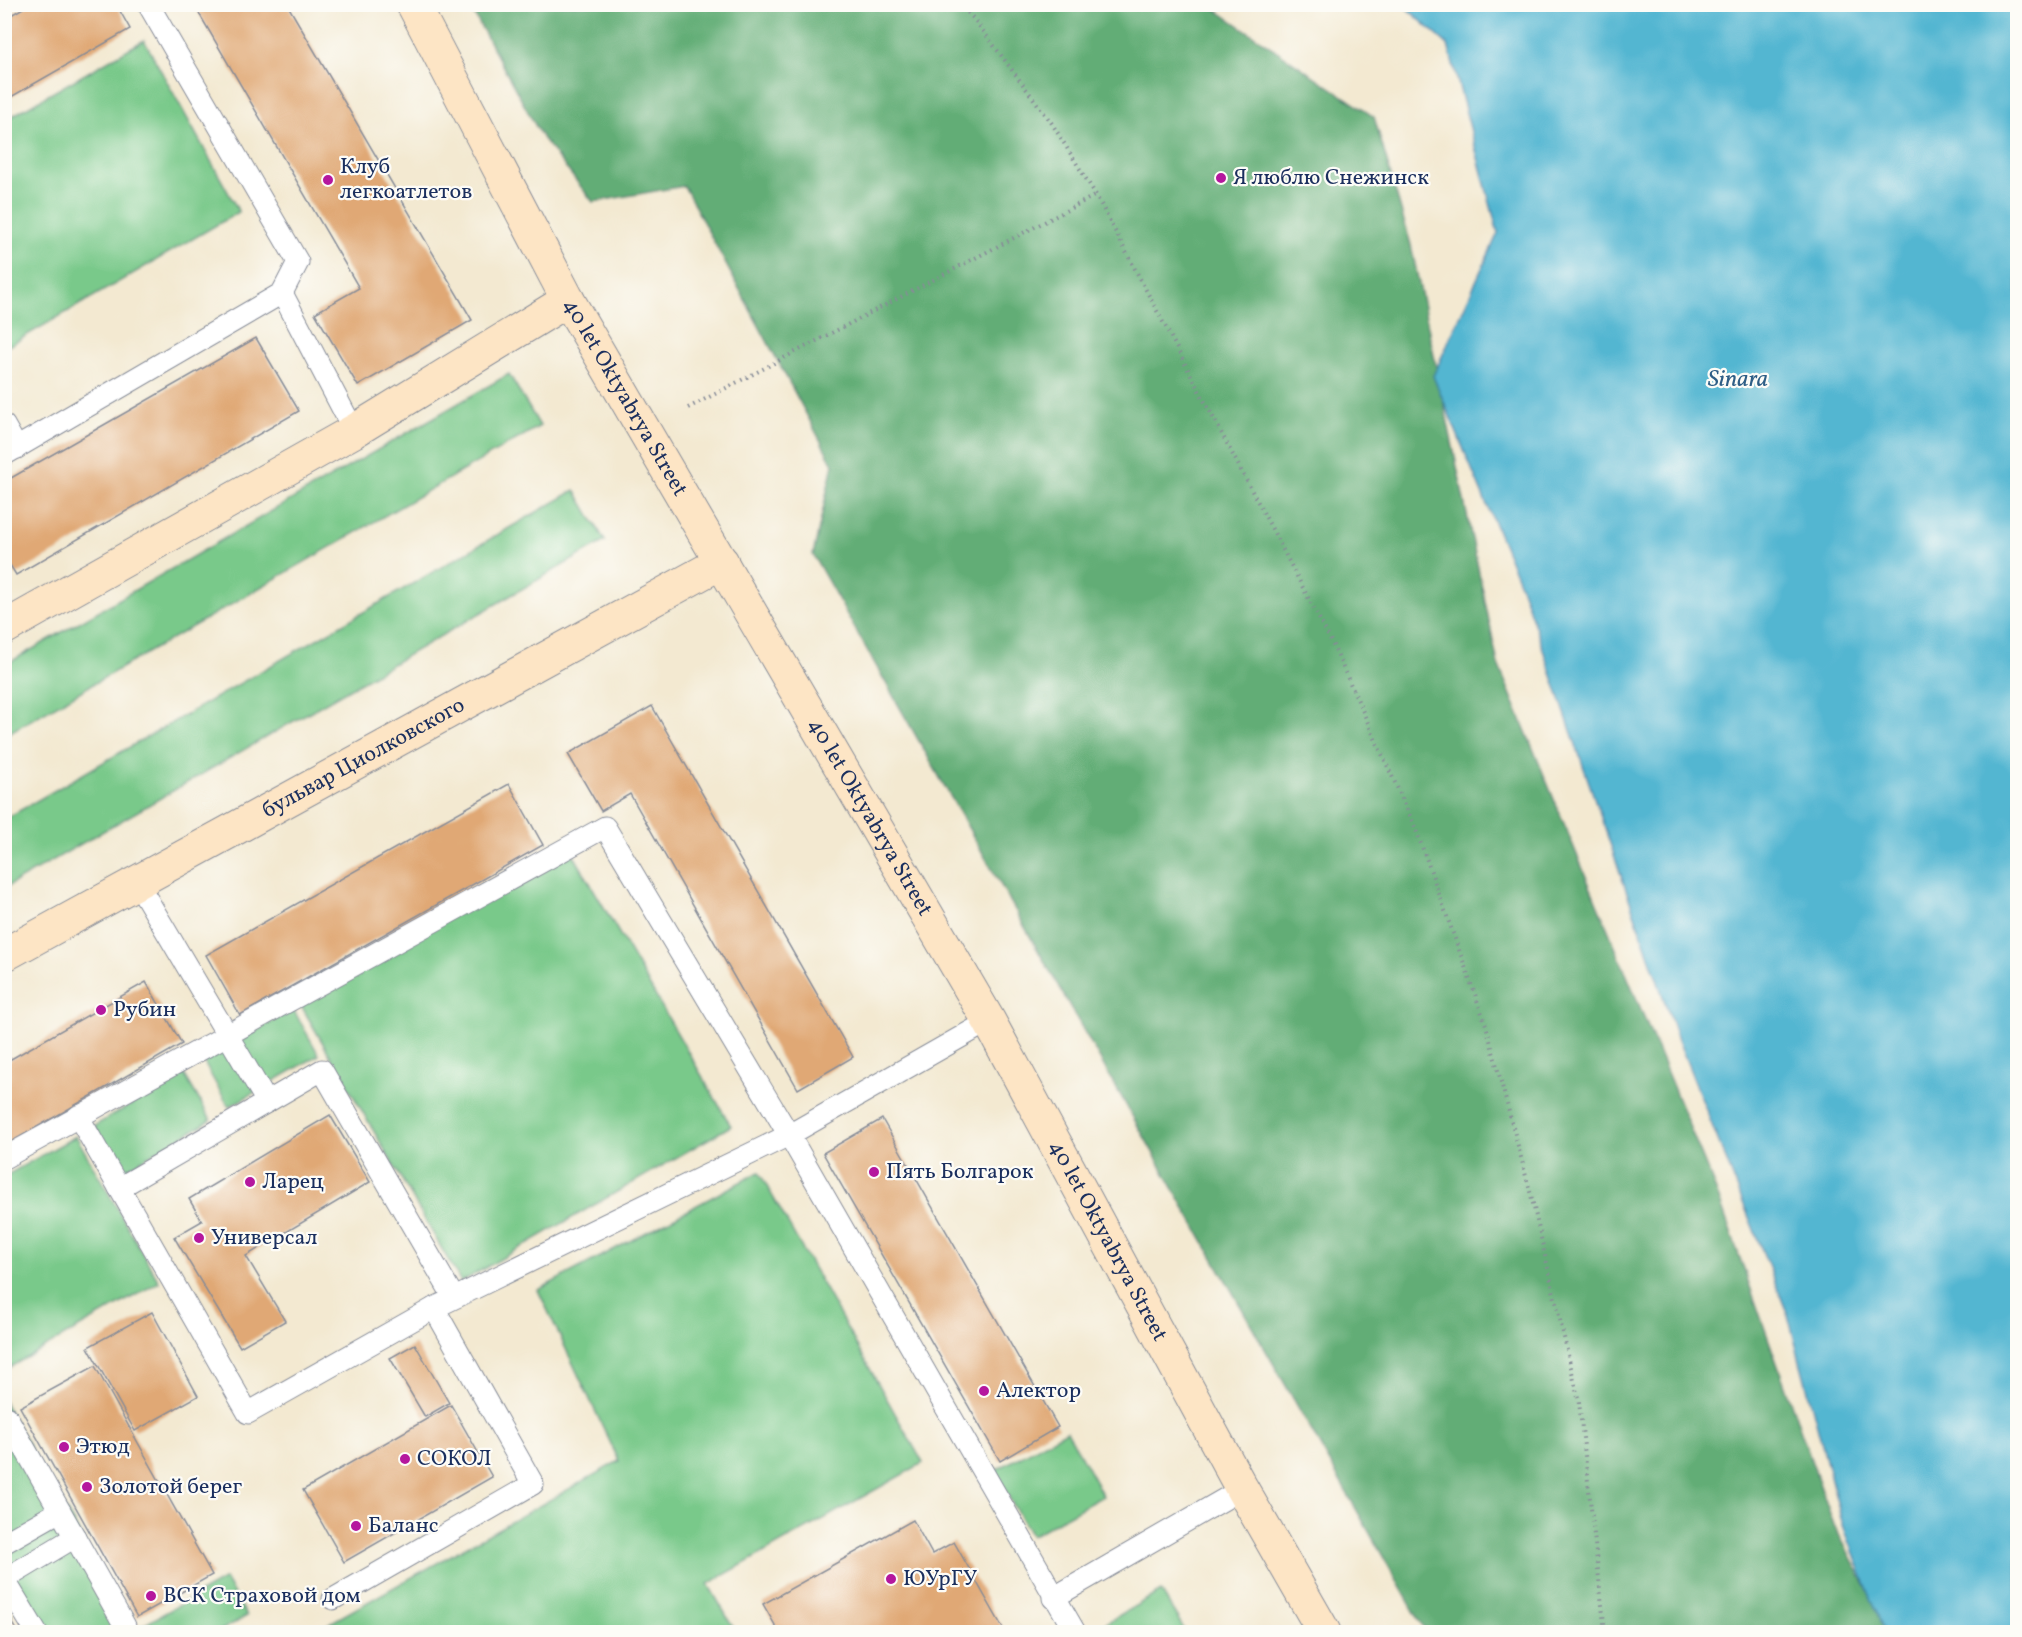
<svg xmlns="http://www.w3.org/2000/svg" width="2022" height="1637" viewBox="0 0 2022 1637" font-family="Vollkorn,serif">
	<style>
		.green { fill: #79c98a; stroke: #4a7c74; stroke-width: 1.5 }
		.forest { fill: #62ad76; stroke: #3e6e6a; stroke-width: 1.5 }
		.water { fill: #52b6d1; stroke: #367298; stroke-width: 1.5 }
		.building { fill: #e0a875 }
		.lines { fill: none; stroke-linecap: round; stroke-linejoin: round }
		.lane-casing { stroke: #878c98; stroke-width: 23 }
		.secondary-casing { stroke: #878c98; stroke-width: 35 }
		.path { stroke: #878c98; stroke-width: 4; stroke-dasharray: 1.5 4.5; stroke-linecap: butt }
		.lane { stroke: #fff; stroke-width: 21 }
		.secondary { stroke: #fde5c5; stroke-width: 33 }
		.poi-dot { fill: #b5179e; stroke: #fdfcf7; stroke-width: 2 }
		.labels { text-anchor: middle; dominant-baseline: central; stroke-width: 4.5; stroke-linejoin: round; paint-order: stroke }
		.poi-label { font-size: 22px; fill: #1b2f5e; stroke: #fdfcf7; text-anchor: start }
		.street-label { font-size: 22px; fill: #1b2f5e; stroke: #fdfcf7 }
		.water-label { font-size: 24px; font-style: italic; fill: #2e5e86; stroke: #fdfcf7 }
	</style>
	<rect width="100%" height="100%" fill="#fdfcf7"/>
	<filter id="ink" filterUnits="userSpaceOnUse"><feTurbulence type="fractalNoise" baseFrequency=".0167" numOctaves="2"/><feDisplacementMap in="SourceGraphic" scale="12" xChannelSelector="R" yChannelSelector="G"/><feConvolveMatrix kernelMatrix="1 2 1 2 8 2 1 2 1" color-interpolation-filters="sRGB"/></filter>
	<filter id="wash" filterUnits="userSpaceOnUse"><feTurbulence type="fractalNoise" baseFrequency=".008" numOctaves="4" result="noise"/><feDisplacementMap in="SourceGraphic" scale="24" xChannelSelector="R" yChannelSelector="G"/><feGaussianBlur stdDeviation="1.35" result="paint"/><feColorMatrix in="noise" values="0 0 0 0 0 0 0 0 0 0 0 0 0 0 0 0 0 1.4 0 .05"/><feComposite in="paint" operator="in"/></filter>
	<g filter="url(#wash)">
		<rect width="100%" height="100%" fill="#f3e9d1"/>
		<g class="green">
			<polygon points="144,40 239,212 5,348 5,120"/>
			<polygon points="509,374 540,426 5,735 5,665"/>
			<polygon points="575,490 605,541 5,888 5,819"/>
			<polygon points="569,847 731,1126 461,1282 299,1002"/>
			<polygon points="293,1009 319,1055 229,1107 203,1061"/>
			<polygon points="184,1074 211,1120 121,1172 94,1126"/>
			<polygon points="76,1136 159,1282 5,1370 5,1176"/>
			<polygon points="759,1172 923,1463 708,1584 736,1632 314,1632 619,1461 538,1290"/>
			<polygon points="4,1402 135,1630 225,1579 247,1616 218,1632 45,1632 5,1562"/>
			<polygon points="1067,1431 1103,1496 1031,1536 994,1471"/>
			<polygon points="1161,1591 1186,1632 1096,1632 1094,1630"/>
		</g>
		<polygon class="forest" points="469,5 1209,5 1374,117 1411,245 1498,664 1717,1193 1834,1525 1890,1632 1426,1632 813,555 833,464 684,186 593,202 543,139"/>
		<polygon class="water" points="1403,5 2017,5 2017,1632 1884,1632 1843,1525 1788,1315 1678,1040 1522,589 1433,376 1498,233 1448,45"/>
		<g id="blocks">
			<g class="building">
				<polygon points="30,4 116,4 130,29 4,101 4,19"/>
				<polygon points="206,4 287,4 472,320 358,386 315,313 359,288 197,10"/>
				<polygon points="256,338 299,411 16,575 4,555 4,482"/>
				<polygon points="652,706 853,1057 798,1089 630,794 601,811 568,754"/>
				<polygon points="509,784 543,845 240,1015 206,955"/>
				<polygon points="146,982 182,1044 4,1146 4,1063"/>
				<polygon points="330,1115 370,1182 246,1256 285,1321 240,1347 174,1237 202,1221 189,1199"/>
				<polygon points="882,1119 1058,1427 1000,1461 823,1153"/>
				<polygon points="152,1312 198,1396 135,1431 88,1347"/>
				<polygon points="415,1344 449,1403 425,1417 390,1358"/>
				<polygon points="95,1366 212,1575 137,1617 20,1407"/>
				<polygon points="451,1405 492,1477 344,1562 303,1490"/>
				<polygon points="913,1520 932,1554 954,1542 1005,1632 779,1632 763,1604"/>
				<polygon points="4,1607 18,1632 4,1632"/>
			</g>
		</g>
	</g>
	<g filter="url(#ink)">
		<use href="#blocks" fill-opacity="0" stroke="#878c98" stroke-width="1.5"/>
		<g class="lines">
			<g class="lane-casing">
				<g id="lane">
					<polyline points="282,293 354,431"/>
					<polyline points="4,425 17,448"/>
					<polyline points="4,455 282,293 298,262 148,4"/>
					<polyline points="267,1102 322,1070 453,1296"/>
					<polyline points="78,1116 248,1413 434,1308"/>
					<polyline points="4,1158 605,827 789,1135 1075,1632"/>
					<polyline points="119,1188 267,1102 137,882"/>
					<polyline points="7,1417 125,1626"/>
					<polyline points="4,1543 60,1511"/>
					<polyline points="4,1579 36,1632"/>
					<polyline points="5,1579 75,1537"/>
					<polyline points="1053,1598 1242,1489"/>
					<polyline points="333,1599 533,1484 434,1308 789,1135 989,1021"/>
				</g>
			</g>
			<g class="secondary-casing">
				<g id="secondary">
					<path id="s1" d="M413,4L568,300L989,1021L1242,1489L1324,1632"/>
					<polyline points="4,628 354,431 568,300"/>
					<path id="s2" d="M4,955L722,562"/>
				</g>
			</g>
			<g class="path">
				<polyline points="959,4 974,19 1051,122 1096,195 1331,641 1415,827 1486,1025 1532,1199 1579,1402 1605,1632"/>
				<polyline points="688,408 1096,195"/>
			</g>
			<use href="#lane" class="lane"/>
			<use href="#secondary" class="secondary"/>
		</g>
	</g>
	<g class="poi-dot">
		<circle cx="1221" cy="178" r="6"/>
		<circle cx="328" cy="180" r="6"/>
		<circle cx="101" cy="1010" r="6"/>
		<circle cx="874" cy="1172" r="6"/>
		<circle cx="250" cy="1182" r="6"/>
		<circle cx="199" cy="1238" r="6"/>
		<circle cx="984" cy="1391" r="6"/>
		<circle cx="64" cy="1447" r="6"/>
		<circle cx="405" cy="1459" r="6"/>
		<circle cx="87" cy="1487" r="6"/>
		<circle cx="356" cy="1526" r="6"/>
		<circle cx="891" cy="1579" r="6"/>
		<circle cx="151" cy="1596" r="6"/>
	</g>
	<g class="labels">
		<g class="poi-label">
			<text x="340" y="167">Клуб<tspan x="340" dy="25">легкоатлетов</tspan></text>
			<text x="1233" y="178">Я люблю Снежинск</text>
			<text x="113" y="1010">Рубин</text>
			<text x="886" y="1172">Пять Болгарок</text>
			<text x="262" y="1182">Ларец</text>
			<text x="211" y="1238">Универсал</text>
			<text x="996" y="1391">Алектор</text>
			<text x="76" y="1447">Этюд</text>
			<text x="417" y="1459">СОКОЛ</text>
			<text x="99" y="1487">Золотой берег</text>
			<text x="368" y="1526">Баланс</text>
			<text x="903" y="1579">ЮУрГУ</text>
			<text x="163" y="1596">ВСК Страховой дом</text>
		</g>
		<g class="street-label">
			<text stroke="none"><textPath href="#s1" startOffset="447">40 let Oktyabrya Street</textPath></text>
			<text stroke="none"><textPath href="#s2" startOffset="410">бульвар Циолковского</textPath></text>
			<text stroke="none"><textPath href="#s1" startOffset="933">40 let Oktyabrya Street</textPath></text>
			<text stroke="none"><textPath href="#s1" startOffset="1419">40 let Oktyabrya Street</textPath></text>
		</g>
		<g class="water-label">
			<text x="1738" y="380">Sinara</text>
		</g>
	</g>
	<rect width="2022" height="1637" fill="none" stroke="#fdfcf7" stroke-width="24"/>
</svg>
